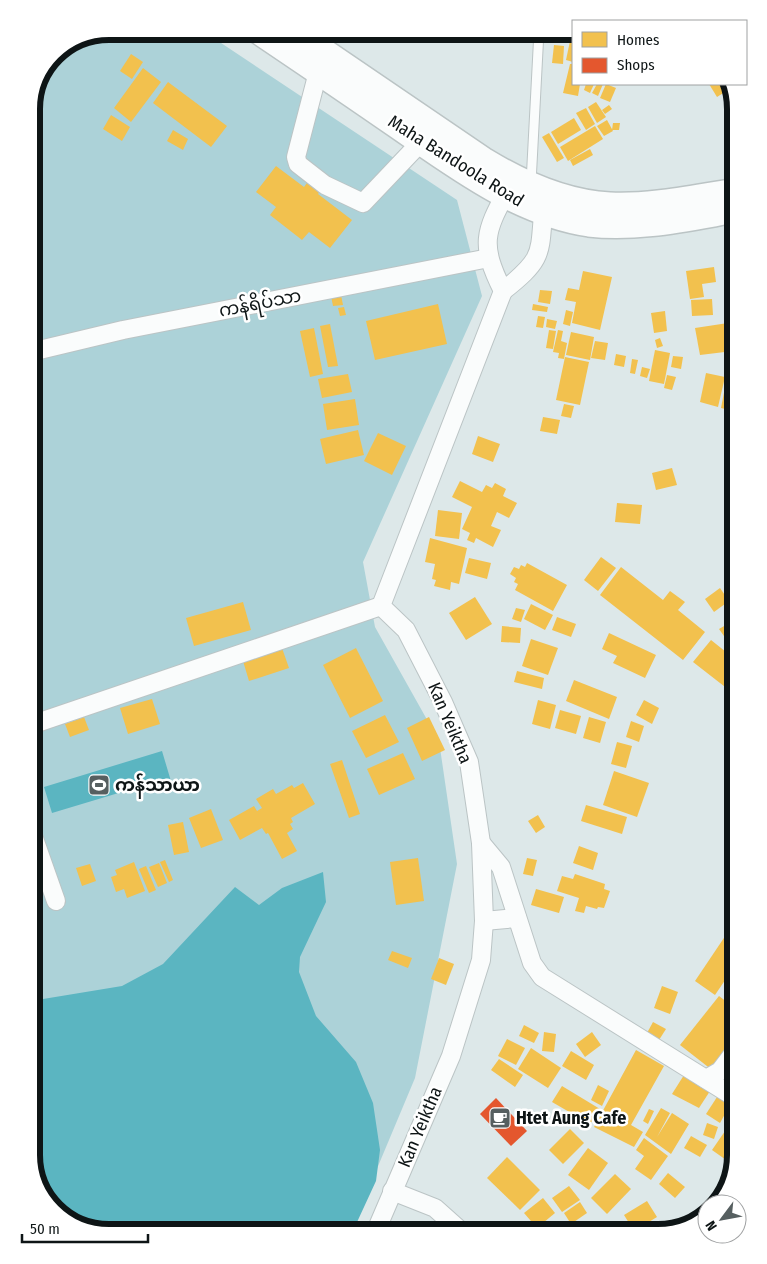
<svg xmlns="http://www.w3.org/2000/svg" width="767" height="1264" viewBox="0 0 767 1264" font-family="'Fira Sans Condensed','Noto Sans Myanmar',sans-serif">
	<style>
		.green { fill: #acd2d8 }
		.water { fill: #5bb5c1 }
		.homes { fill: #f2c14e }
		.shops { fill: #e4572e }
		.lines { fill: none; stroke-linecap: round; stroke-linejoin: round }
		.service-casing { stroke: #bbc4c5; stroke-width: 11 }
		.minor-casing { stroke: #bbc4c5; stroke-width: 20 }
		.secondary-casing { stroke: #bbc4c5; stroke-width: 28 }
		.service { stroke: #fafcfc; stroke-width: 9 }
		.minor { stroke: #fafcfc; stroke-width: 18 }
		.secondary { stroke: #fafcfc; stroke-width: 25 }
		.labels { text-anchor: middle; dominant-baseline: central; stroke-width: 5; stroke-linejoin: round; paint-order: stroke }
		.street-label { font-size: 18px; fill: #0e1516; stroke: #fff }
		.poi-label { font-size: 18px; font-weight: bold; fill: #0e1516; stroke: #fff; text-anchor: start }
		.rim { fill: none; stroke: #0e1516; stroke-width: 6 }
	</style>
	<rect width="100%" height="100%" fill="#dde8e9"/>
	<polygon class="green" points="109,31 203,31 457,200 482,296 363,562 375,627 439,741 457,864 415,1078 350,1233 104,1233 66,1220 39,1189 31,1155 31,104 54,54"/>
	<g class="water">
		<polygon points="162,751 173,788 158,792 155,782 52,813 44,787"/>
		<polygon points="323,872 326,902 300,957 299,972 316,1016 356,1062 373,1103 380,1150 376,1181 352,1233 104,1233 66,1220 39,1189 31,1155 31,1001 122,986 163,964 235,887 259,905 282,888"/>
	</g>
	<g class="homes">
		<polygon points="555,31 566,31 564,43 554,42"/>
		<polygon points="570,41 573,41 573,62 566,60"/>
		<polygon points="554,45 564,46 563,64 552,63"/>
		<polygon points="131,54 143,62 132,79 120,71"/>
		<polygon points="570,64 573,64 573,84 580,84 578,96 563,93"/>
		<polygon points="143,68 161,82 131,122 114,108"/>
		<polygon points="168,82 227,126 211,147 153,103"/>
		<polygon points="586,84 594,84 590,93 584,90"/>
		<polygon points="597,84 603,84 598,96 592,93"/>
		<polygon points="606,84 616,88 610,102 600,98"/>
		<polygon points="709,84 730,84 731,88 717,97"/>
		<polygon points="596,102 606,117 597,123 588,107"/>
		<polygon points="609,105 612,109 605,114 602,110"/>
		<polygon points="586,108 595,124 586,130 576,113"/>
		<polygon points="111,115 130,127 122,141 103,129"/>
		<polygon points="574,118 581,130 558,144 551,132"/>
		<polygon points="607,120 613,131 604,136 597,126"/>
		<polygon points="613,123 620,123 619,130 612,130"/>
		<polygon points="595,126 603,139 568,161 560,147"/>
		<polygon points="173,130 188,139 183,150 167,141"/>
		<polygon points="549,133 564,158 557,162 542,137"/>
		<polygon points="590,149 593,155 573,166 570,160"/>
		<polygon points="276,166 304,187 312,176 324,186 318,194 352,220 330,248 309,232 302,240 270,215 276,207 256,192"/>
		<polygon points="714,267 716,282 702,284 704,297 690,299 686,271"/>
		<polygon points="583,271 612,277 600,330 572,323 576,302 565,300 568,288 579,290"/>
		<polygon points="540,290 552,291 550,304 538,302"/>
		<polygon points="341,295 343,305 333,306 331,296"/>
		<polygon points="712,299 713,315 692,316 691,300"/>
		<polygon points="438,304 447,344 375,360 366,321"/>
		<polygon points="533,304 548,307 547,312 532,310"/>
		<polygon points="344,307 346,315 340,316 338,308"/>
		<polygon points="566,310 573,312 570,326 563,324"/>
		<polygon points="665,311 667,331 654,333 651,313"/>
		<polygon points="538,316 545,317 543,328 536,327"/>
		<polygon points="547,319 557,321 555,329 546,327"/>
		<polygon points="728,323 733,351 700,355 695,328"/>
		<polygon points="330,324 338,366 328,367 320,326"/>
		<polygon points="314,328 323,374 310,377 300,331"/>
		<polygon points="549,330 556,331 553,349 546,348"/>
		<polygon points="558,330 563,331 561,341 567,343 564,359 558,358 559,353 553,352"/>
		<polygon points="571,332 594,337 590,360 566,355"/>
		<polygon points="660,338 663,346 657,348 655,340"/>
		<polygon points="595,341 608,343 605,360 591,358"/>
		<polygon points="655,350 670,353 664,384 649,381"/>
		<polygon points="616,354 626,356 624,367 614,365"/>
		<polygon points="673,356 683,357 681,369 671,367"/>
		<polygon points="565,357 589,362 580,405 556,400"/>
		<polygon points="632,359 638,360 635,374 630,373"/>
		<polygon points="642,367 650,369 647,378 640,376"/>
		<polygon points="735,369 736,369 736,389 731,388"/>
		<polygon points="706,373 725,377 718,407 700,402"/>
		<polygon points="348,374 352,392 322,398 318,379"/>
		<polygon points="667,375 676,377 672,390 664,388"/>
		<polygon points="726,382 730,383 725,409 721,408"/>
		<polygon points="731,393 736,394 736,418 728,417"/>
		<polygon points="355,399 359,425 327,430 323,404"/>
		<polygon points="564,404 574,406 571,418 561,416"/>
		<polygon points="543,417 560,420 557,434 540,431"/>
		<polygon points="358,430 364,455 326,464 320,439"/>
		<polygon points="378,433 406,446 392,475 364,461"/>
		<polygon points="478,436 500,444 493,462 472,454"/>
		<rect x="33" y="437" width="10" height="12"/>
		<polygon points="672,468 677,485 656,490 652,473"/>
		<polygon points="460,481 482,492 486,485 492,488 495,483 506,489 503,496 517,503 509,518 497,512 491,526 501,530 493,547 476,538 474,543 467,540 470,533 462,529 472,507 452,497"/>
		<polygon points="617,503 642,505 640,524 615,522"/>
		<polygon points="438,510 462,513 459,539 435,536"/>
		<polygon points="734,528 736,528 736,555 732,555"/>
		<polygon points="430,538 467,548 459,584 451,582 450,590 434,586 436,580 432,579 435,564 425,562"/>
		<polygon points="601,557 616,568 598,591 584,580"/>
		<polygon points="469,558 491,563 487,579 465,573"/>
		<polygon points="527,563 567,585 553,611 515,590 518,584 514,582 516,578 510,574 514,567 519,569 521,565 525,567"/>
		<polygon points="621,567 663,600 670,591 685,602 678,610 705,632 683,660 600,595"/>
		<polygon points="720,588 729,601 714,612 705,599"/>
		<polygon points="475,597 492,624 466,640 449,613"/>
		<polygon points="243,602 251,630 194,646 186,618"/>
		<polygon points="531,604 553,615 545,630 524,619"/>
		<polygon points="516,608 525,610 521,622 512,619"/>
		<polygon points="557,617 576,624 571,637 552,630"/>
		<polygon points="731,622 736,629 736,653 719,629"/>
		<polygon points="502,626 521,628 520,643 501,642"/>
		<polygon points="609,633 656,655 645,678 613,663 617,656 602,649"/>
		<polygon points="531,639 558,648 548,675 522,666"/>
		<polygon points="711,640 736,660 736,681 729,690 693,662"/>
		<polygon points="282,648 289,668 249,681 243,661"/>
		<polygon points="356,648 383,701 350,718 323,665"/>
		<polygon points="517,671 544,678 542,689 514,682"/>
		<polygon points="574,680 617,697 609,719 566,701"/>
		<polygon points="152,699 160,724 128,734 120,708"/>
		<polygon points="538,700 556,705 550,729 532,724"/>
		<polygon points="644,700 659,708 652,724 636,715"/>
		<polygon points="560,710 581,716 576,734 555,728"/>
		<polygon points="385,715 399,742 366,758 352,731"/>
		<polygon points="84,717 89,730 70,737 65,724"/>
		<polygon points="429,717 445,750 422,761 407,728"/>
		<polygon points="589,717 606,722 600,743 583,738"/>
		<polygon points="631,721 644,726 639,742 626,737"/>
		<polygon points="617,742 632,746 626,768 611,764"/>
		<polygon points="403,753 415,779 379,795 367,769"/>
		<polygon points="342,760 360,814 349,818 330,764"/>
		<polygon points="614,771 649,783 637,817 603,805"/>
		<polygon points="303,783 315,804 291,818 293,822 290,824 293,829 287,833 297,851 282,859 268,833 266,834 262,828 240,840 229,820 254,806 257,811 262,808 256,799 273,789 276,794 292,785 294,788"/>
		<polygon points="586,805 627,817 622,834 581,821"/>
		<polygon points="211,809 223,840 201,848 189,818"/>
		<polygon points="538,815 545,827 536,833 528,821"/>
		<polygon points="183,822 189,852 174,855 168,825"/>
		<polygon points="579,846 598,853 593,870 573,863"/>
		<polygon points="418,858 424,901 396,905 390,862"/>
		<polygon points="527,858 537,860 533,876 523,874"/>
		<polygon points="165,860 173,880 169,882 160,862"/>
		<polygon points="134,862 145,891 127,898 124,889 116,892 111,877 117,875 115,870"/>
		<polygon points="159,863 167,883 158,887 149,867"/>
		<polygon points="90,864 96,881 82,886 76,868"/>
		<polygon points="146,866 156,890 149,893 139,869"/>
		<polygon points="575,874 605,884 604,889 610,891 604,908 598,907 597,909 586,906 584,913 575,911 579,898 557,891 562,876 573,879"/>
		<polygon points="536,889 564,897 559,913 531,905"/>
		<polygon points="736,920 736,964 715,995 695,981"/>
		<polygon points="392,951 412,958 408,968 388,960"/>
		<polygon points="439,958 454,964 446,985 431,979"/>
		<polygon points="662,986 678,992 670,1014 654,1008"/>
		<polygon points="719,996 736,1009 736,1040 712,1070 680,1045"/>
		<polygon points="653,1022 666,1029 659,1040 647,1033"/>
		<polygon points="524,1025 539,1033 534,1043 519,1036"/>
		<polygon points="544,1032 556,1034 554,1052 542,1051"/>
		<polygon points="592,1032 601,1045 585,1057 576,1044"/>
		<polygon points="507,1039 525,1048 516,1065 498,1056"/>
		<polygon points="531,1048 561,1068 548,1088 518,1069"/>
		<polygon points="636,1050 664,1066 631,1125 643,1132 634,1147 594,1127"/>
		<polygon points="571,1051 594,1065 586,1080 562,1066"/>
		<polygon points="499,1059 523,1075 515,1087 491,1070"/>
		<polygon points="684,1075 710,1091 699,1108 672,1094"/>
		<polygon points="598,1085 609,1091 602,1106 591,1100"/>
		<polygon points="562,1086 600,1109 590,1124 552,1102"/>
		<polygon points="717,1097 730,1105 720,1123 706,1114"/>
		<polygon points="661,1108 670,1113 657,1137 672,1113 689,1124 671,1154 645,1135"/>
		<polygon points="649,1109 654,1111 648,1124 643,1121"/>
		<polygon points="734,1118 736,1152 729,1162 712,1150"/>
		<polygon points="707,1123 718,1127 714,1139 703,1135"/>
		<polygon points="570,1129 584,1143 563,1164 549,1150"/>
		<polygon points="691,1136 707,1145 700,1157 684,1148"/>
		<polygon points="644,1138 668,1156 651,1180 635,1169 644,1156 636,1150"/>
		<polygon points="588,1148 608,1163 589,1190 568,1175"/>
		<polygon points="507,1157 540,1190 520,1210 487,1178"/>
		<polygon points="668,1173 685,1187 675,1198 659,1184"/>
		<polygon points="615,1174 631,1189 607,1214 591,1198"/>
		<polygon points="569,1186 580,1200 562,1212 552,1198"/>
		<polygon points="543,1198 555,1213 537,1228 524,1213"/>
		<polygon points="647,1201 657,1217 634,1231 624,1215"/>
		<polygon points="580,1202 587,1213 571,1224 564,1213"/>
	</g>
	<polygon class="shops" points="496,1098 527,1131 511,1146 480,1114"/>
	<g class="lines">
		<g class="service-casing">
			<polyline id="service" points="531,183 539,31"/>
		</g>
		<g class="minor-casing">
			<g id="minor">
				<polyline points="318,72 296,157 298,164 325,185 363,203 421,142"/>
				<path d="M503,291C478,241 486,231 510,185"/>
				<path d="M503,291C546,257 539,254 544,202"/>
				<polyline points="31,352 123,330 489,258"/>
				<polyline points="31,725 381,606"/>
				<polyline points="31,830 56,901"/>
				<polyline points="481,843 501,867 532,963 542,977 736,1098"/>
				<polyline points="484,921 517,918"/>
				<polyline points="706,1079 720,1071 736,1050"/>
				<polyline points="392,1191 435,1208 463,1233"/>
				<polyline points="375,1233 451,1056 481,960 484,921 481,843 469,762 443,702 406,630 381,606 503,291"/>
			</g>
		</g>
		<g class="secondary-casing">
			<g id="secondary">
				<path d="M258,31C304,62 350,93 396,125C454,165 517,213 589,224C637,230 689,218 736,210"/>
				<path d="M294,31L485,161C523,184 565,203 610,205C652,207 695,197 736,191"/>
			</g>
		</g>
		<use href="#service" class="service"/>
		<use href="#minor" class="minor"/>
		<use href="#secondary" class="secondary"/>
	</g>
	<defs>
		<g id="stadium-square" transform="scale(1.125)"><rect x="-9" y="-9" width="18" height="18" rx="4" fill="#565f60" stroke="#fff"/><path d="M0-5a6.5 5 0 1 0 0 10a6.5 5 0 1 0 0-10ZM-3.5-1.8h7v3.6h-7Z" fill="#fff"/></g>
		<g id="cafe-square" transform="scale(1.125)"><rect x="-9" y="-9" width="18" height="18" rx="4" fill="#565f60" stroke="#fff"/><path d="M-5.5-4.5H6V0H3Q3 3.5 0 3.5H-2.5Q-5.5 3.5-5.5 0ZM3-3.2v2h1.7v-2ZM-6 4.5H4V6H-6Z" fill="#fff"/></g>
	</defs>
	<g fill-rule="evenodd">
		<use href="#stadium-square" x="99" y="785"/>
		<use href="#cafe-square" x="500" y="1118"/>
	</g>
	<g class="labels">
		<g class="street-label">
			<text transform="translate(456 161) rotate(32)">Maha Bandoola Road</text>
			<text transform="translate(260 303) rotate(-11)">ကန်ရိပ်သာ</text>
			<text transform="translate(450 723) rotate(67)">Kan Yeiktha</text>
			<text transform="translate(420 1127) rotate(-67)">Kan Yeiktha</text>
		</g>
		<g class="poi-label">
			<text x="115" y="785">ကန်သာယာ</text>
			<text x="516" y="1118">Htet Aung Cafe</text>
		</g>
	</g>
	<path d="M0 0H767V1264H0ZM109 40H658A69 69 0 0 1 727 109V1155A69 69 0 0 1 658 1224H109A69 69 0 0 1 40 1155V109A69 69 0 0 1 109 40Z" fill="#fff" fill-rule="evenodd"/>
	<path class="rim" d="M109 40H658A69 69 0 0 1 727 109V1155A69 69 0 0 1 658 1224H109A69 69 0 0 1 40 1155V109A69 69 0 0 1 109 40Z"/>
	<rect x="572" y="20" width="175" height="65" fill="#ffffff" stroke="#9fa1a2"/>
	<rect x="582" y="32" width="25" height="15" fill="#f2c14e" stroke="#9fa1a2"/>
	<text x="617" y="45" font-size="15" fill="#0e1516">Homes</text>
	<rect x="582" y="58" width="25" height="15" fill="#e4572e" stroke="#9fa1a2"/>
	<text x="617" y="70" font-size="15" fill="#0e1516">Shops</text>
	<g transform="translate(722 1219) rotate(238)"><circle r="24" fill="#ffffff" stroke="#9fa1a2"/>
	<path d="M0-4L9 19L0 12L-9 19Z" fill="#565f60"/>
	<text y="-8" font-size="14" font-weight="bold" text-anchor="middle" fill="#0e1516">N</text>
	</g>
	<path d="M22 1234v8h126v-8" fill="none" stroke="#0e1516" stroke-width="2.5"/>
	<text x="30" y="1234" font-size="15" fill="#0e1516" stroke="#ffffff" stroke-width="4" paint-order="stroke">50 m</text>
</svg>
